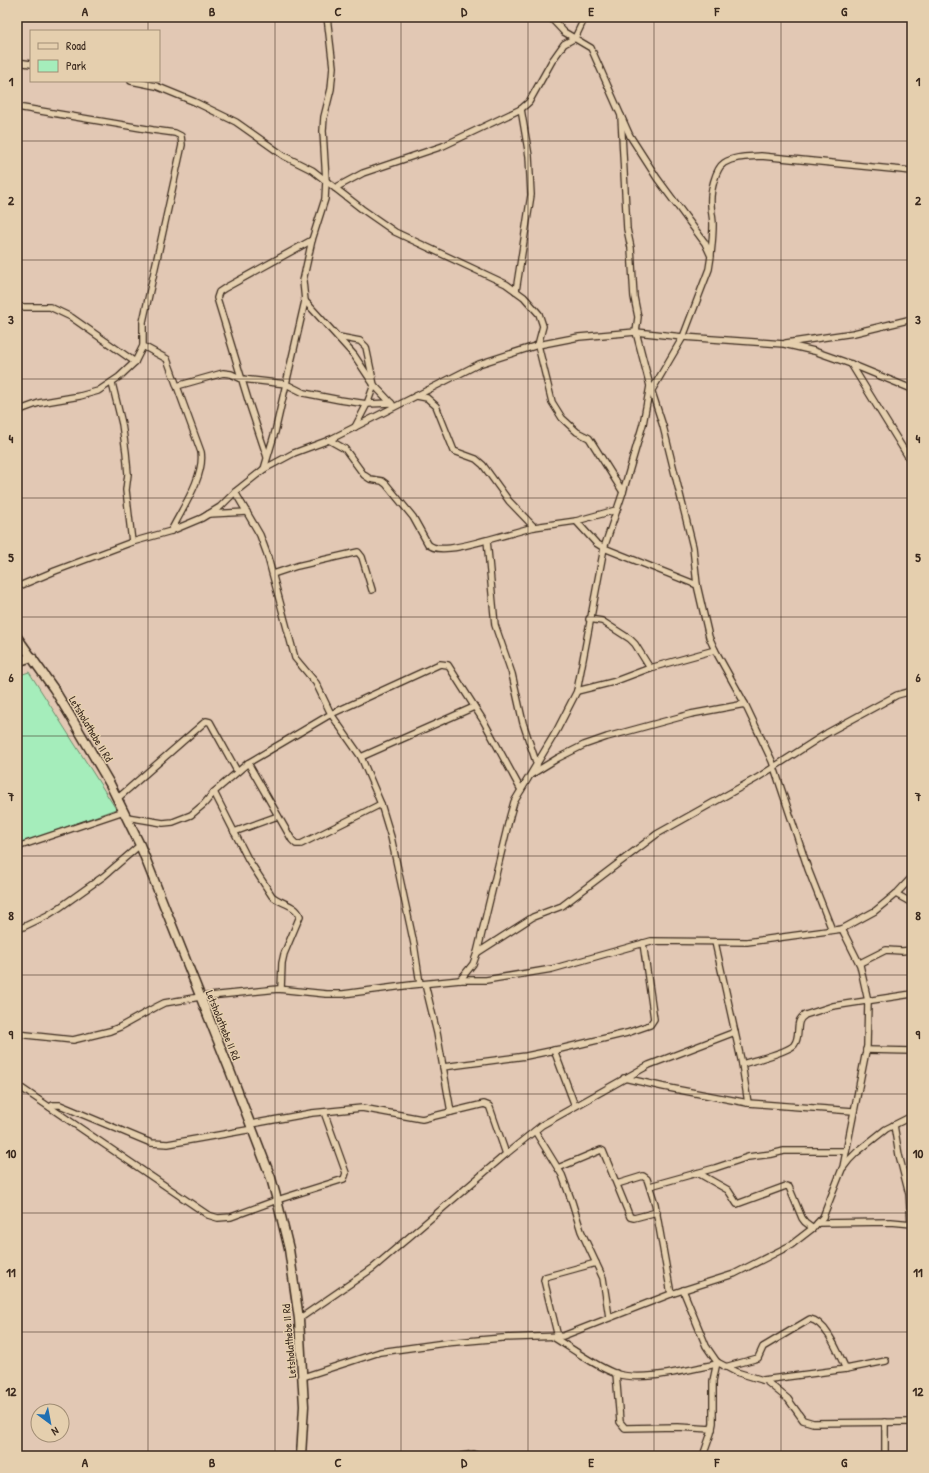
<svg xmlns="http://www.w3.org/2000/svg" width="929" height="1473" viewBox="0 0 929 1473" font-family="'Patrick Hand',sans-serif">
	<style>
		.green { fill: #a5edbb; stroke: #708c6c }
		.lines { fill: none; stroke-linecap: round; stroke-linejoin: round }
		.street-casing { stroke: #3b2a1e; stroke-width: 8 }
		.secondary-casing { stroke: #3b2a1e; stroke-width: 11 }
		.street { stroke: #e5cfae; stroke-width: 5.5 }
		.secondary { stroke: #e5cfae; stroke-width: 8 }
		.grid { fill: none; stroke: #3b2a1e; stroke-width: 1; stroke-opacity: 0.55 }
		.labels { text-anchor: middle; dominant-baseline: central; stroke-width: 3; stroke-linejoin: round; paint-order: stroke }
		.street-label { font-size: 11px; fill: #3b2a1e; stroke: #e5cfae }
		.neatline { fill: none; stroke: #3b2a1e; stroke-width: 1.5 }
		.grid-label { font-size: 13px; text-anchor: middle; font-weight: bold; fill: #3b2a1e }
	</style>
	<rect width="100%" height="100%" fill="#e2c8b4"/>
	<filter id="ink" filterUnits="userSpaceOnUse"><feTurbulence type="fractalNoise" baseFrequency=".025" numOctaves="2"/><feDisplacementMap in="SourceGraphic" scale="8" xChannelSelector="R" yChannelSelector="G"/><feConvolveMatrix kernelMatrix="1 2 1 2 8 2 1 2 1" color-interpolation-filters="sRGB"/></filter>
	<g filter="url(#ink)">
		<polygon class="green" points="29,672 116,809 17,845 17,676"/>
		<g class="lines">
			<g class="street-casing">
				<g id="street">
					<polyline points="550,17 564,32 591,48 630,136 657,178 705,243 711,256 709,269 683,337 652,390"/>
					<polyline points="17,62 31,64"/>
					<polyline points="131,81 156,86 195,102 236,122 284,156 312,170 362,209 395,232 506,284 524,297 539,314 543,326 538,345 552,402 562,418 577,432 589,438 591,441 623,492"/>
					<polyline points="17,107 153,130 175,133 181,136 182,145 143,322 143,346"/>
					<polyline points="335,188 363,173 443,146 521,109 529,102 552,61 564,44 575,38 585,17"/>
					<path d="M711,254C712,244 713,235 713,225C713,218 711,211 711,204C710,193 715,169 724,163C735,156 749,157 761,156L912,171"/>
					<polyline points="516,291 531,195 529,156 521,109"/>
					<polyline points="305,301 354,355 374,385 392,404"/>
					<path d="M17,307H50L71,317L135,362L143,346L167,359L201,452C205,476 182,509 171,531"/>
					<polyline points="339,337 360,341 366,347 374,385 367,404 355,427"/>
					<polyline points="786,343 854,333 912,319"/>
					<polyline points="851,364 912,463"/>
					<polyline points="112,383 122,424 126,452 128,474 126,490 132,542"/>
					<polyline points="177,386 223,373 231,374 242,379 286,384 304,393 340,400 367,404 391,403"/>
					<polyline points="650,386 663,426 693,547 697,585 709,637 715,650 745,704 772,761 808,869 832,930"/>
					<polyline points="417,396 427,398 436,406 454,451 476,459 483,465 509,501 534,527"/>
					<polyline points="17,411 39,403 80,396 98,391 119,377 135,362"/>
					<path d="M329,440L345,449L364,475L370,479L382,481L386,484L413,517L428,544C438,555 473,543 487,540"/>
					<polyline points="267,457 249,403 217,298 219,292 225,288 312,240"/>
					<polyline points="264,469 275,432 305,301 303,281 312,240 325,199 326,181 323,131 324,117 331,89 333,67 327,17"/>
					<polyline points="209,514 247,512"/>
					<polyline points="576,521 616,510"/>
					<polyline points="273,574 297,566 358,552 362,557 372,590"/>
					<polyline points="17,587 55,571 132,542 171,531 202,518 220,507 235,492 264,469 294,453 329,440 355,427 479,364 538,345 579,337 636,332 683,337 784,344 814,351 851,364 912,389"/>
					<polyline points="589,619 602,621 630,639 635,644 650,668"/>
					<polyline points="577,691 613,682 650,668 715,650"/>
					<polyline points="361,757 474,707"/>
					<polyline points="248,763 292,840 296,844 301,844 381,804"/>
					<polyline points="537,765 523,723 512,674 495,625 487,540 534,527 576,521 596,543 604,548 697,585"/>
					<polyline points="532,774 558,758 584,745 607,737 691,714 745,704"/>
					<path d="M214,792L248,859L272,896C281,904 295,904 300,916L284,954L282,963L281,989"/>
					<polyline points="118,798 206,721 210,722 237,771"/>
					<polyline points="127,817 163,823 173,822 191,815 204,804 214,792 248,763 331,714 316,683 295,658 267,554 260,535 235,492"/>
					<polyline points="234,832 278,816"/>
					<polyline points="17,847 124,811"/>
					<polyline points="896,894 912,903"/>
					<polyline points="842,929 860,965 868,1001 867,1046 843,1167"/>
					<polyline points="17,930 48,915 59,908 104,876 140,845"/>
					<polyline points="715,942 742,1064 748,1103"/>
					<polyline points="477,953 533,917 562,906 657,834 757,778 827,733 897,695 912,691"/>
					<polyline points="860,963 886,950 902,951 912,950"/>
					<polyline points="460,980 473,964 477,953 510,816 514,802 557,730 577,691 604,548 623,492 643,424 650,386 636,332 638,317 634,297 631,248 627,229 621,116"/>
					<polyline points="420,984 414,944 391,837 381,804 361,757 331,714 440,664 448,665 483,720 521,790"/>
					<polyline points="425,984 437,1033 451,1112"/>
					<polyline points="17,1034 73,1040 110,1031 120,1027 156,1007 164,1003 200,997 278,989 326,994 343,994 411,985 460,980 486,980 552,969 651,941 747,942 842,929 875,911 898,892 912,877"/>
					<polyline points="554,1050 575,1106"/>
					<polyline points="866,1050 912,1051"/>
					<path d="M742,1064C753,1061 788,1052 794,1045C802,1035 793,1022 805,1015L833,1006L912,994"/>
					<polyline points="443,1067 526,1056 560,1049 627,1033 650,1025 654,1019 643,943"/>
					<polyline points="624,1078 664,1087 748,1103 853,1111"/>
					<polyline points="17,1085 208,1215 218,1218 231,1217 277,1200 344,1179 346,1173 324,1112"/>
					<polyline points="50,1107 53,1105 60,1105 151,1143 168,1144 253,1129"/>
					<polyline points="251,1124 312,1113 362,1108 422,1119 484,1104 489,1106 490,1108 506,1154"/>
					<polyline points="894,1125 899,1155 909,1194 911,1224"/>
					<polyline points="535,1131 562,1175 572,1202 581,1231 603,1278 609,1317"/>
					<polyline points="558,1168 601,1150 603,1151 630,1217 634,1218 657,1212"/>
					<polyline points="698,1173 728,1190 737,1204 786,1186 789,1187 802,1218 805,1222 813,1228"/>
					<polyline points="617,1184 643,1176 647,1179 655,1204 671,1294"/>
					<polyline points="650,1186 715,1168 748,1157 772,1154 784,1151 846,1151"/>
					<polyline points="818,1223 891,1222 912,1224"/>
					<polyline points="683,1290 706,1346 717,1362 736,1372 766,1381 788,1399 803,1420 813,1423 912,1422"/>
					<polyline points="299,1319 373,1268 506,1154 542,1125 649,1065 735,1032"/>
					<path d="M553,1337C573,1349 596,1367 617,1374C644,1382 689,1369 717,1364"/>
					<polyline points="558,1337 544,1280 545,1277 596,1263"/>
					<path d="M725,1367L758,1358L763,1347L810,1319C827,1322 839,1355 846,1369"/>
					<polyline points="616,1373 620,1422 625,1428 678,1427 712,1429"/>
					<polyline points="303,1377 380,1352 445,1343 502,1338 563,1336 671,1294 734,1274 791,1245 813,1228 823,1217 842,1169 849,1160 857,1152 886,1129 912,1116"/>
					<polyline points="763,1380 846,1369 886,1361"/>
					<polyline points="462,1456 474,1454 477,1456"/>
					<polyline points="703,1456 711,1433 713,1423 713,1381 717,1362"/>
					<polyline points="885,1456 885,1422"/>
				</g>
			</g>
			<g class="secondary-casing">
				<g id="secondary">
					<polyline points="17,637 54,689 75,724 110,784 140,845 230,1071 271,1178 277,1200 289,1249 299,1319 304,1406 301,1456"/>
					<polyline points="17,662 32,657"/>
				</g>
			</g>
			<use href="#street" class="street"/>
			<use href="#secondary" class="secondary"/>
		</g>
	</g>
	<path class="grid" d="M148,17V31M275,17V1456M401,17V1456M528,17V1456M654,17V1456M781,17V1456M148,81V1456M17,141H912M17,260H912M17,379H912M17,498H912M17,617H912M17,736H912M17,856H912M17,975H912M17,1094H912M17,1213H912M17,1332H912"/>
	<g class="labels">
		<g class="street-label">
			<text transform="translate(91 729) rotate(59)">Letsholathebe II Rd</text>
			<text transform="translate(223 1025) rotate(68)">Letsholathebe II Rd</text>
			<text transform="translate(289 1341) rotate(-95)">Letsholathebe II Rd</text>
		</g>
	</g>
	<rect width="929" height="1473" fill="none" stroke="#e5cfae" stroke-width="44"/>
	<rect x="30" y="30" width="130" height="52" fill="#e5cfae" stroke="#a18d74"/>
	<rect x="38" y="43" width="20" height="6" fill="#e5cfae" stroke="#a18d74"/>
	<text x="66" y="50" font-size="12" fill="#3b2a1e">Road</text>
	<rect x="38" y="60" width="20" height="12" fill="#a5edbb" stroke="#a18d74"/>
	<text x="66" y="70" font-size="12" fill="#3b2a1e">Park</text>
	<g transform="translate(50 1423) rotate(148)"><circle r="19" fill="#e5cfae" stroke="#a18d74"/>
	<path d="M0-3L7 15L0 10L-7 15Z" fill="#1f6fb2"/>
	<text y="-6" font-size="11" font-weight="bold" text-anchor="middle" fill="#3b2a1e">N</text>
	</g>
	<rect x="22" y="22" width="885" height="1429" class="neatline"/>
	<g class="grid-label">
		<text x="85" y="16">A</text>
		<text x="212" y="16">B</text>
		<text x="338" y="16">C</text>
		<text x="464" y="16">D</text>
		<text x="591" y="16">E</text>
		<text x="717" y="16">F</text>
		<text x="844" y="16">G</text>
		<text x="11" y="86">1</text>
		<text x="918" y="86">1</text>
		<text x="11" y="205">2</text>
		<text x="918" y="205">2</text>
		<text x="11" y="324">3</text>
		<text x="918" y="324">3</text>
		<text x="11" y="443">4</text>
		<text x="918" y="443">4</text>
		<text x="11" y="562">5</text>
		<text x="918" y="562">5</text>
		<text x="11" y="682">6</text>
		<text x="918" y="682">6</text>
		<text x="11" y="801">7</text>
		<text x="918" y="801">7</text>
		<text x="11" y="920">8</text>
		<text x="918" y="920">8</text>
		<text x="11" y="1039">9</text>
		<text x="918" y="1039">9</text>
		<text x="11" y="1158">10</text>
		<text x="918" y="1158">10</text>
		<text x="11" y="1277">11</text>
		<text x="918" y="1277">11</text>
		<text x="11" y="1396">12</text>
		<text x="918" y="1396">12</text>
		<text x="85" y="1467">A</text>
		<text x="212" y="1467">B</text>
		<text x="338" y="1467">C</text>
		<text x="464" y="1467">D</text>
		<text x="591" y="1467">E</text>
		<text x="717" y="1467">F</text>
		<text x="844" y="1467">G</text>
	</g>
</svg>
